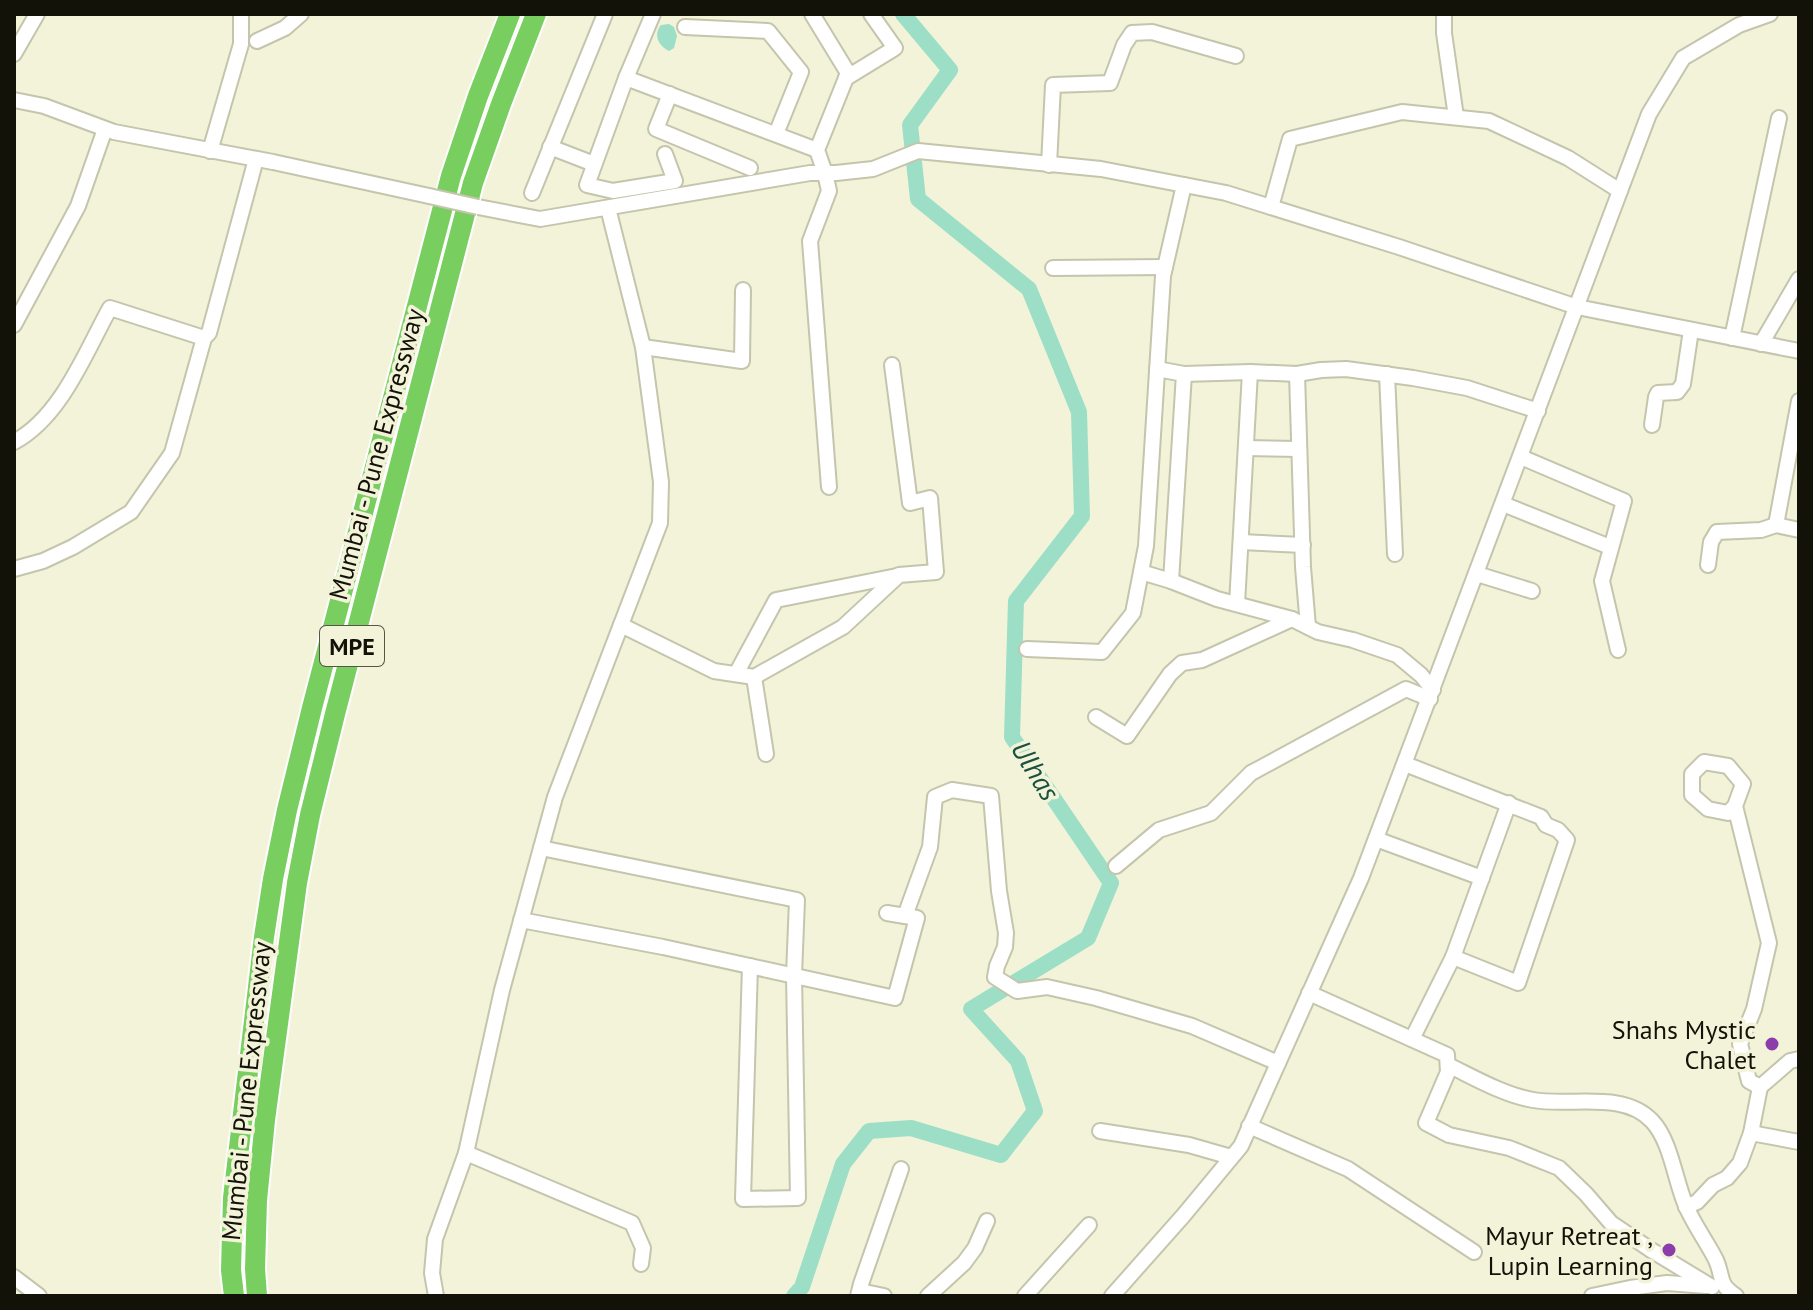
<svg xmlns="http://www.w3.org/2000/svg" width="1813" height="1310" viewBox="0 0 1813 1310" font-family="'PT Sans',sans-serif">
	<style>
		.water { fill: #9cdfc6 }
		.lines { fill: none; stroke-linecap: round; stroke-linejoin: round }
		.river { stroke: #9cdfc6; stroke-width: 16 }
		.minor-casing { stroke: #c4c5ac; stroke-width: 18 }
		.highway-casing { stroke: #fff; stroke-width: 24 }
		.minor { stroke: #fff; stroke-width: 14 }
		.highway { stroke: #78ce5f; stroke-width: 20 }
		.minor-bridge-casing { stroke: #c4c5ac; stroke-width: 18; stroke-linecap: butt }
		.minor-bridge { stroke: #fff; stroke-width: 14 }
		.poi-dot { fill: #8d3cab; stroke: #f3f3d9; stroke-width: 3 }
		.labels { text-anchor: middle; dominant-baseline: central; stroke-width: 7; stroke-linejoin: round; paint-order: stroke }
		.shield { fill: #f3f3d9; stroke: #565647; stroke-width: 2 }
		.shield-label { font-size: 24px; font-weight: bold; fill: #121209 }
		.street-label { font-size: 26px; fill: #121209; stroke: #f3f3d9 }
		.poi-label { font-size: 26px; fill: #121209; stroke: #f3f3d9; text-anchor: end }
		.water-label { font-size: 28px; font-style: italic; fill: #1a503f; stroke: #f3f3d9 }
	</style>
	<rect width="100%" height="100%" fill="#f3f3d9"/>
	<path class="water" d="M669,24L674,27L677,36L674,48L669,51C658,46 653,34 661,25Z"/>
	<g class="lines">
		<polyline class="river" points="794,1296 802,1287 843,1164 869,1131 911,1128 1001,1155 1035,1111 1018,1061 971,1009 1088,938 1111,883 1012,737 1016,601 1082,516 1079,412 1029,289 918,199 910,125 950,70 903,14"/>
		<g class="minor-casing">
			<g id="minor">
				<polyline points="812,14 848,73 817,150 825,173 829,191 810,241 829,487"/>
				<polyline points="1444,14 1444,33 1456,117"/>
				<polyline points="685,27 768,31 801,72 776,134"/>
				<polyline points="257,41 285,28 301,14"/>
				<polyline points="14,54 37,14"/>
				<polyline points="626,78 653,14"/>
				<polyline points="846,78 895,48 871,14"/>
				<polyline points="670,94 656,129 750,168"/>
				<polyline points="14,100 44,106 114,132 273,162 429,196"/>
				<polyline points="550,147 594,164"/>
				<polyline points="210,151 241,44 241,14"/>
				<polyline points="665,154 675,181 613,191 587,185 626,78 817,150"/>
				<polyline points="1049,165 1053,85 1110,83 1124,45 1132,33 1152,32 1236,56"/>
				<polyline points="532,193 605,14"/>
				<polyline points="478,207 540,219 810,173 836,173 873,169 918,151 1101,169 1226,193 1399,247 1577,307 1799,351"/>
				<polyline points="1271,207 1290,139 1402,112 1489,121 1568,158 1620,191"/>
				<polyline points="1053,268 1165,267"/>
				<polyline points="14,325 78,206 105,129"/>
				<polyline points="1732,338 1779,118"/>
				<polyline points="1761,344 1799,279"/>
				<polyline points="643,347 742,361 743,290"/>
				<polyline points="1184,374 1250,372 1297,374 1321,370 1346,369 1413,378 1467,388 1538,411"/>
				<polyline points="1297,374 1303,567 1308,627"/>
				<polyline points="1387,374 1395,554"/>
				<polyline points="1799,401 1776,525 1799,530"/>
				<polyline points="1652,425 1656,397 1658,393 1677,392 1683,384 1691,330"/>
				<path d="M14,442C61,417 85,353 110,308L204,338"/>
				<polyline points="1246,448 1299,449"/>
				<polyline points="1521,457 1624,501 1602,581 1618,650"/>
				<polyline points="1503,504 1610,547"/>
				<polyline points="1241,542 1303,545"/>
				<polyline points="1708,565 1711,542 1717,532 1761,530 1776,525"/>
				<polyline points="14,569 43,561 73,547 131,512 172,453 204,338 209,333 256,159"/>
				<polyline points="1141,572 1171,581 1184,374 1157,369"/>
				<polyline points="1477,574 1532,591"/>
				<polyline points="1171,581 1217,599 1292,619 1318,632 1353,640 1397,655 1421,675 1433,690"/>
				<polyline points="1237,604 1250,372"/>
				<polyline points="621,625 714,671 754,677 843,627 899,575 936,572 930,498 910,503 892,365"/>
				<polyline points="1027,649 1102,652 1133,613 1146,546 1163,276 1184,185"/>
				<polyline points="736,674 776,600 897,576"/>
				<polyline points="754,677 766,754"/>
				<polyline points="1096,717 1127,736 1170,674 1182,663 1202,660 1292,619"/>
				<polyline points="1405,764 1541,817 1546,825 1558,830 1567,840 1518,983 1453,957 1509,803"/>
				<polyline points="1735,806 1728,813 1708,809 1692,795 1692,774 1704,762 1728,766 1743,784 1735,806 1769,943 1754,1009 1740,1044 1749,1081 1760,1087 1790,1061 1799,1059"/>
				<polyline points="1376,839 1482,878"/>
				<polyline points="541,848 797,900 794,975 798,1198 743,1199 750,966"/>
				<polyline points="1116,866 1159,830 1211,813 1251,773 1406,689 1430,699"/>
				<polyline points="905,916 930,847 935,797 952,790 991,796 999,891 1006,933 1005,947 997,966 995,977 1017,991 1047,987 1096,998 1192,1026 1278,1063"/>
				<polyline points="521,920 663,947 895,998 917,918 887,913"/>
				<polyline points="1309,993 1447,1055 1448,1072 1426,1123 1449,1135 1509,1148 1559,1168 1586,1194 1611,1223 1651,1250 1712,1287"/>
				<polyline points="1412,1039 1453,957"/>
				<path d="M1448,1065C1475,1078 1504,1095 1533,1100C1570,1107 1623,1090 1652,1121C1671,1141 1675,1181 1686,1206C1694,1225 1707,1242 1716,1260C1724,1278 1717,1283 1736,1296"/>
				<polyline points="1249,1126 1348,1169 1474,1252"/>
				<polyline points="1100,1131 1189,1145 1231,1157"/>
				<polyline points="1751,1133 1760,1087"/>
				<polyline points="466,1153 632,1223 643,1248 641,1264"/>
				<polyline points="1686,1207 1697,1202 1713,1185 1727,1178 1740,1163 1751,1133 1799,1142"/>
				<polyline points="14,1277 39,1296"/>
				<polyline points="860,1291 884,1296"/>
				<polyline points="436,1296 432,1273 435,1239 466,1153 502,990 555,797 660,523 661,482 643,347 608,208"/>
				<polyline points="858,1296 861,1284 901,1169"/>
				<polyline points="928,1296 964,1263 975,1248 987,1221"/>
				<polyline points="1025,1296 1089,1225"/>
				<polyline points="1112,1296 1183,1216 1241,1146 1361,878 1649,114 1683,58 1739,25 1770,14"/>
				<polyline points="1592,1296 1630,1288 1667,1283 1706,1286"/>
			</g>
		</g>
		<g class="highway-casing">
			<g id="highway">
				<polyline points="234,1296 231,1270 233,1198 264,937 273,879 287,810 312,708 451,176 478,96 510,14"/>
				<polyline points="257,1296 255,1269 257,1200 265,1120 297,883 310,815 335,714 473,183 501,104 536,14"/>
			</g>
		</g>
		<use href="#minor" class="minor"/>
		<use href="#highway" class="highway"/>
		<g class="minor-bridge-casing">
			<polyline id="minor-bridge" points="429,196 478,207"/>
		</g>
		<use href="#minor-bridge" class="minor-bridge"/>
	</g>
	<g class="poi-dot">
		<circle cx="1772" cy="1044" r="8"/>
		<circle cx="1669" cy="1250" r="8"/>
	</g>
	<g class="labels">
		<rect class="shield" x="320" y="626" width="64" height="40" rx="6"/>
		<g class="shield-label">
			<text x="352" y="646">MPE</text>
		</g>
		<g class="street-label">
			<text transform="translate(376 454) rotate(-75)">Mumbai - Pune Expressway</text>
			<text transform="translate(246 1091) rotate(-84)">Mumbai - Pune Expressway</text>
		</g>
		<g class="poi-label">
			<text x="1756" y="1029">Shahs Mystic<tspan x="1756" dy="30">Chalet</tspan></text>
			<text x="1653" y="1235">Mayur Retreat ,<tspan x="1653" dy="30">Lupin Learning</tspan></text>
		</g>
		<g class="water-label">
			<text transform="translate(1036 770) rotate(58)">Ulhas</text>
		</g>
	</g>
	<rect width="1813" height="1310" fill="none" stroke="#121209" stroke-width="32"/>
</svg>
